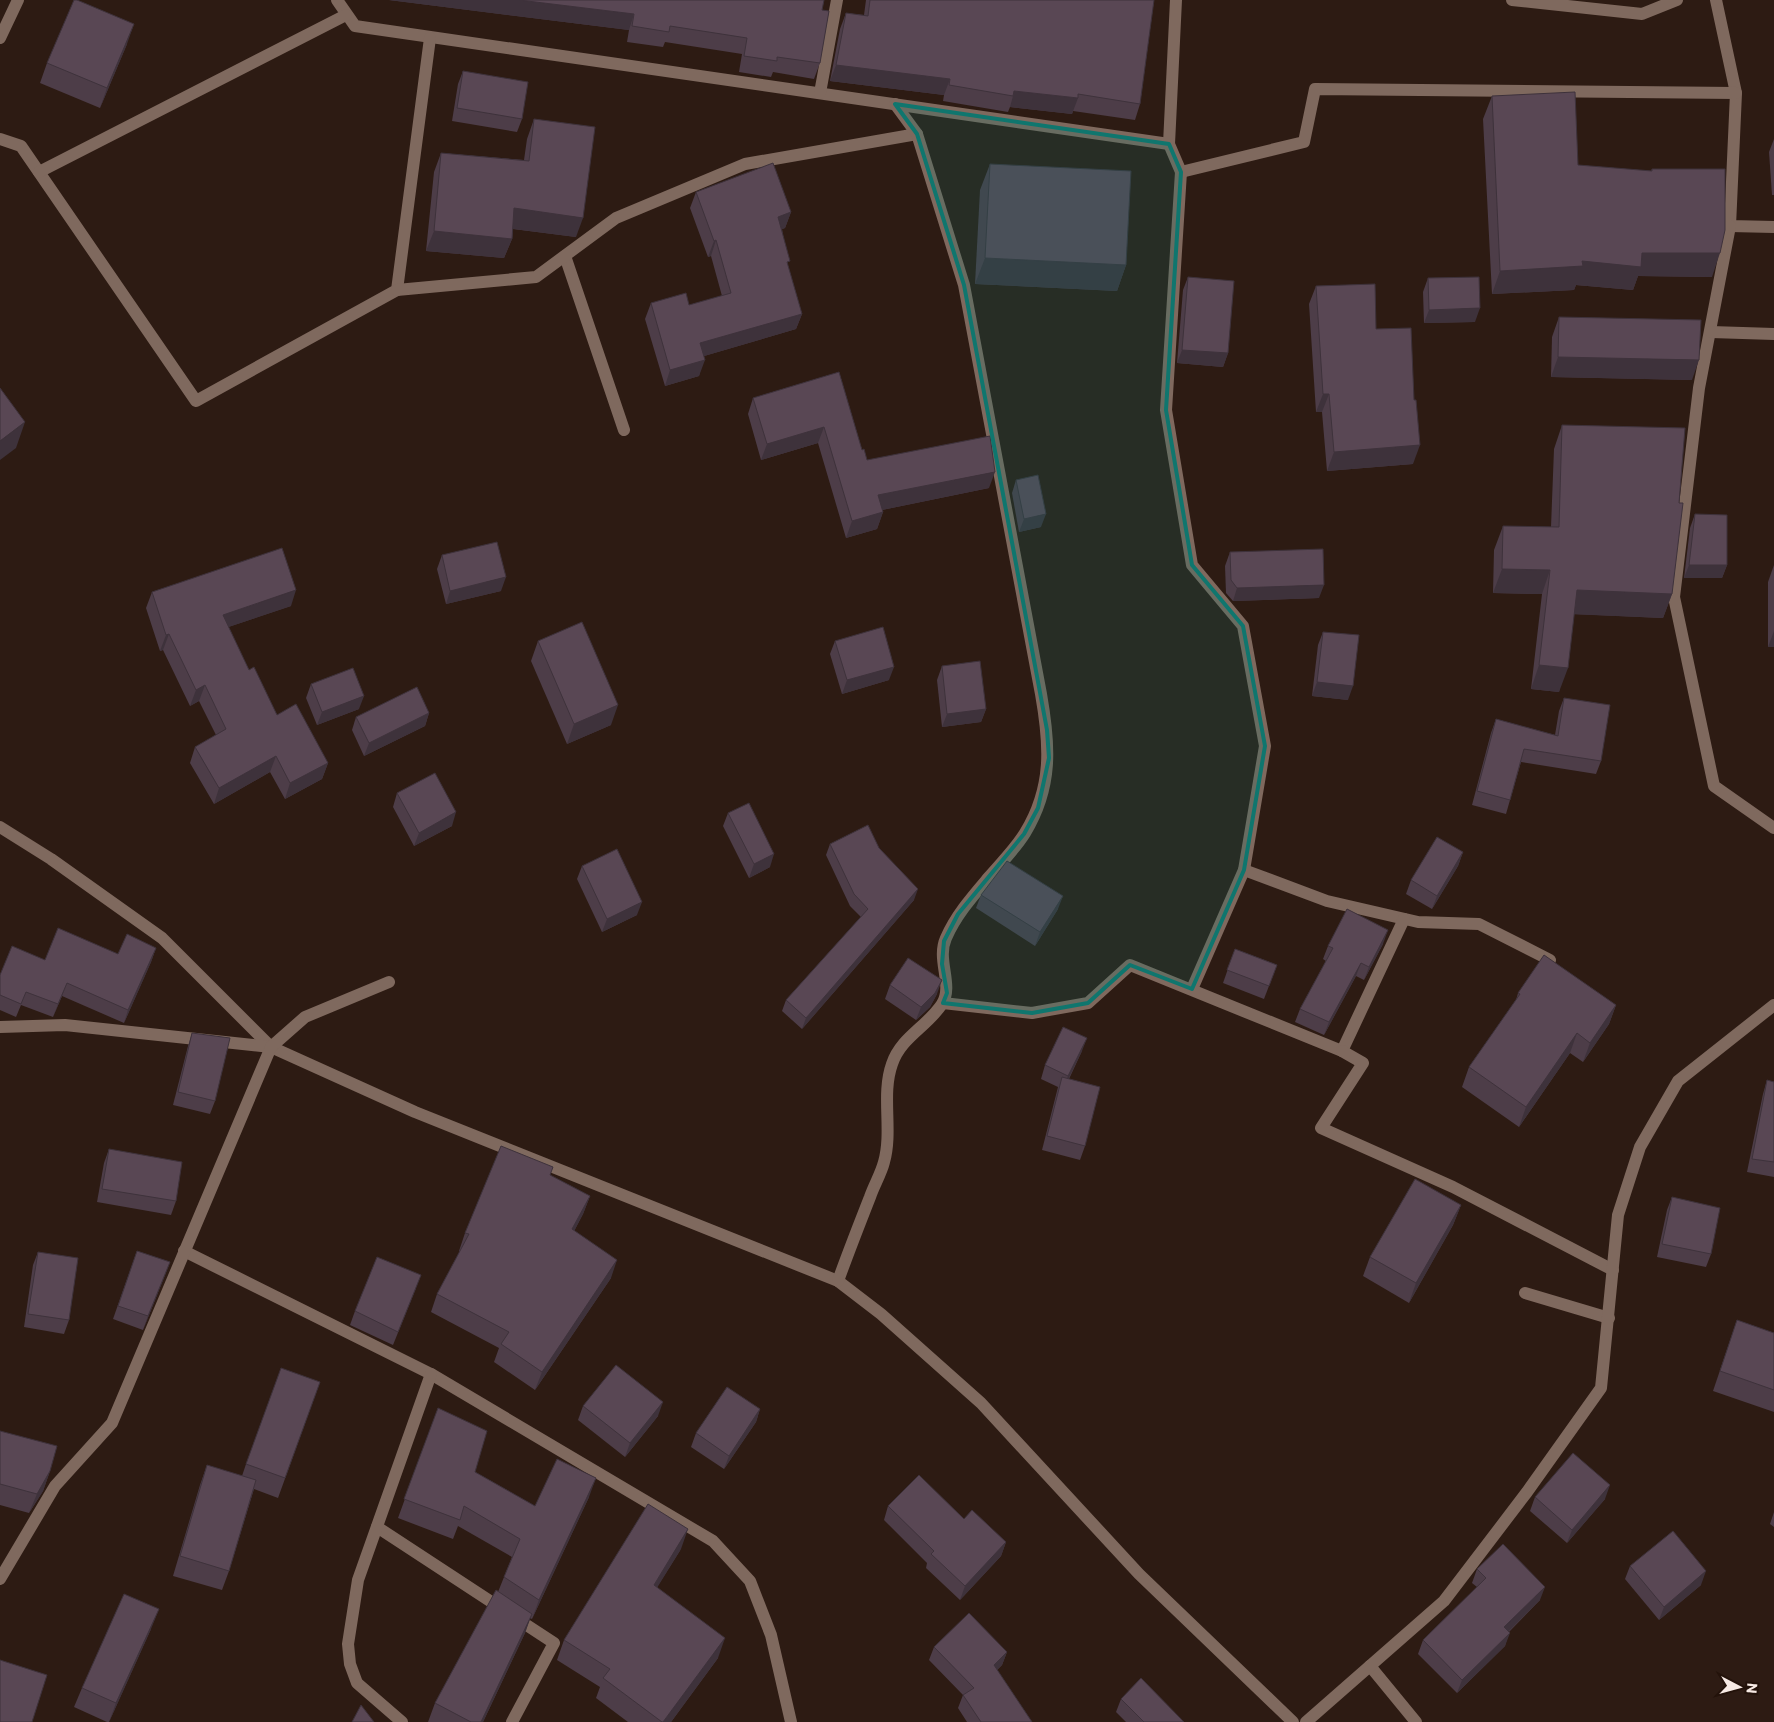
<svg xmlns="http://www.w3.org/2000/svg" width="1774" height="1722" viewBox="0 0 1774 1722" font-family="Commissioner,sans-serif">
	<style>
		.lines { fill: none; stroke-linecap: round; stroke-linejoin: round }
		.street { stroke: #7f695e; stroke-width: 12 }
		.secondary { stroke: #7f695e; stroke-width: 12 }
		.wall { fill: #4d3d48 }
		.shaded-wall { fill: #3e323b }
		.building { fill: #594754; stroke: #3e323b }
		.marked { fill: #0f766e; fill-opacity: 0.2; stroke: #0f766e; stroke-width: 4; stroke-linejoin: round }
	</style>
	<rect width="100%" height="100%" fill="#2d1b13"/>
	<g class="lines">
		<g class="street">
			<polyline points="337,0 355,26 1169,144"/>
			<polyline points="1176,0 1169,144 1181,172 1166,410 1192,565 1243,626 1265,746 1244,870 1192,989"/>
			<polyline points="1512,0 1642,14 1677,0"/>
			<polyline points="1716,0 1736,93 1730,226 1774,227"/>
			<polyline points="820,93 837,0"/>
			<polyline points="0,139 21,146 196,401 397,290 430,38"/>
			<polyline points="39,172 346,15"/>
			<polyline points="1181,172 1304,142 1315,89 1736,93"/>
			<polyline points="1730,226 1699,388 1674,597 1714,786 1774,828"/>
			<polyline points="565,256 624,430"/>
			<polyline points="397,290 536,277 616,218 745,164 917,134"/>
			<polyline points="1711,332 1774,334"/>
			<polyline points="0,827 51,859 162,938 271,1047 415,1112 838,1281 881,1314 981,1403 1139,1574 1293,1722"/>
			<polyline points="1244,870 1327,901 1418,922 1479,924 1550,960"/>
			<polyline points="943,1003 1032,1013 1088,1003 1130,965 1342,1051 1404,919"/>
			<polyline points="0,1027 65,1025 271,1047"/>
			<polyline points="1342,1051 1363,1063 1321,1128 1453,1187 1613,1270"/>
			<polyline points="184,1251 431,1374 713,1541 750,1581 771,1635 791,1722"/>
			<path d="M838,1281C848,1253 859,1225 870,1197C874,1185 881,1174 884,1162C893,1130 881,1095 892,1064C901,1037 927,1027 942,1004C954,985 936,960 946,938C956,915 972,897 989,877C1001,863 1015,849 1025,833C1053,787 1050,745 1041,694L964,285L917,134L895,104"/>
			<polyline points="1525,1293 1609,1318"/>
			<polyline points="377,1527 554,1643 512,1722"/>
			<polyline points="0,1579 55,1486 112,1423 271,1047 305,1017 389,982"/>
			<polyline points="1370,1666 1416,1722"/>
			<polyline points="402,1722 357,1683 350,1664 348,1644 358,1580 431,1374"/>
			<polyline points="1306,1722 1444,1601 1527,1492 1601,1388 1618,1215 1640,1147 1678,1081 1774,1005"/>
		</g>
		<polyline class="secondary" points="0,38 18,0"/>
	</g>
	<g class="wall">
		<polygon points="389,0 824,0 822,10 820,63 814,79 773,72 771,77 739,72 742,54 665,42 663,47 627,42 629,30"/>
		<polygon points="866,0 1154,0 1140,104 1135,120 1073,111 1072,114 1010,107 1008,112 943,101 944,95 830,81 840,29 846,13 864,15"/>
		<polygon points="127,44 100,108 40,83 47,63"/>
		<polygon points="463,71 522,119 517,132 452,121 458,84"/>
		<polygon points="1492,96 1578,165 1651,171 1652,169 1712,277 1638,276 1633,290 1576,285 1574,290 1492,294 1483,119"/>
		<polygon points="534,119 576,237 513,229 512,239 504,258 426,251 434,172 441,153 524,160 527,139"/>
		<polygon points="1774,139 1774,195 1772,195 1769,152"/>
		<polygon points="990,164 1126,265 1117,291 975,284 980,190"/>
		<polygon points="696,192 791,212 785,228 782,229 788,266 802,314 796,329 704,356 699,376 665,386 645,319 651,303 689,305 722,296 711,256 708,257 690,208"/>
		<polygon points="1188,277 1228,353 1223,367 1177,363 1183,290"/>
		<polygon points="1428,278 1475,322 1424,323 1423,292"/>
		<polygon points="1316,286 1376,329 1414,400 1413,464 1327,471 1322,412 1316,412 1309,304"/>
		<polygon points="1559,317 1692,380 1551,377 1552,337"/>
		<polygon points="839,372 862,450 867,460 989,488 882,510 883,512 877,529 846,538 818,443 761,460 748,414 753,398"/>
		<polygon points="1562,425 1672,594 1663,618 1574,614 1559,692 1531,689 1542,594 1493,593 1494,550 1503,526 1551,527 1554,449"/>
		<polygon points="1016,480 1041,527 1019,532 1012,493"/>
		<polygon points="1695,514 1727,565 1722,578 1684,578 1690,528"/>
		<polygon points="1230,552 1319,598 1233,601 1226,593 1225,566"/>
		<polygon points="442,555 501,591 446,604 437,569"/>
		<polygon points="1774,565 1774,647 1768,647 1768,582"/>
		<polygon points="152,592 291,606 228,627 249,670 277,715 328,763 322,779 285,799 270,772 214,804 190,763 195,747 216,735 199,701 190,706 163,650 160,651 146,608"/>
		<polygon points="1323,632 1348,700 1312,696 1318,645"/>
		<polygon points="538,641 611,725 567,744 531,661"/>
		<polygon points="835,641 889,680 842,694 830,654"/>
		<polygon points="942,666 986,709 981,722 942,727 937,680"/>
		<polygon points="311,684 359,709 317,725 306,698"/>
		<polygon points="1564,698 1601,761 1596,774 1521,762 1510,800 1506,814 1472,805 1491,733 1496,719 1555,735 1559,711"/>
		<polygon points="429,713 425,726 364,756 352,730 356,717"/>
		<polygon points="397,793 452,826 414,846 393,807"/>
		<polygon points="728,813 770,867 749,878 723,826"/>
		<polygon points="830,844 879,848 914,900 802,1029 782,1011 786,1000 861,917 850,906 826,855"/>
		<polygon points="1463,852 1458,866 1432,909 1406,894 1411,880"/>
		<polygon points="582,866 637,915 602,932 577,879"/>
		<polygon points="981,895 1058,909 1035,946 976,908"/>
		<polygon points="1383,944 1364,980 1356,976 1324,1035 1295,1022 1300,1009 1326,961 1323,959 1328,946"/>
		<polygon points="156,948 151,962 124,1023 62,996 53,1017 21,1005 16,1017 0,1010 0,975 45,960 118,954"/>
		<polygon points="1235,949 1277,965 1264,999 1223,983"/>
		<polygon points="890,985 937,994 930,1007 916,1020 885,999"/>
		<polygon points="1518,993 1616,1005 1609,1024 1583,1062 1570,1053 1519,1127 1462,1087 1469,1067 1516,1000"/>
		<polygon points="192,1033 215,1101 210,1114 173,1105 188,1046"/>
		<polygon points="1082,1051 1069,1079 1085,1146 1080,1160 1042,1150 1058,1087 1041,1079 1045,1065"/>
		<polygon points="1767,1080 1774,1082 1774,1177 1747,1172 1763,1094"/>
		<polygon points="109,1149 176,1201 171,1215 97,1202 104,1163"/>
		<polygon points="550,1175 590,1196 583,1214 574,1231 611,1278 535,1390 494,1362 499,1348 431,1312 437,1294 460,1251 459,1251 465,1233"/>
		<polygon points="1672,1197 1711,1254 1706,1267 1657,1257 1667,1210"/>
		<polygon points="1461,1205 1453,1225 1409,1303 1363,1276 1370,1257"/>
		<polygon points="137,1251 170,1262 143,1330 113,1319"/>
		<polygon points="38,1252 69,1320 64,1334 24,1327 33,1265"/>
		<polygon points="416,1288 393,1345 350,1325 355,1311"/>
		<polygon points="1737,1320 1774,1333 1774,1412 1713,1391"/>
		<polygon points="320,1382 278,1498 254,1489 229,1571 222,1590 173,1576 200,1485 207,1465 242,1476 246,1464"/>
		<polygon points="583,1406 658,1416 625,1457 578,1420"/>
		<polygon points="438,1408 475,1472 535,1506 589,1497 532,1619 530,1618 525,1633 483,1722 428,1722 435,1703 498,1592 512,1557 458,1526 453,1539 398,1518"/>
		<polygon points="760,1409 756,1422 724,1469 691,1447 696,1433"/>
		<polygon points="0,1431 50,1471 43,1491 29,1513 0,1505"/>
		<polygon points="1535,1497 1605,1499 1567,1543 1530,1511"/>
		<polygon points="888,1506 964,1519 1006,1542 1001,1556 960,1600 926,1568 927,1563 884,1520"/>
		<polygon points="1774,1512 1774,1527 1770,1524"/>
		<polygon points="681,1549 657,1587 718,1658 671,1722 628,1722 596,1698 600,1687 557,1660 564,1640"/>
		<polygon points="1630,1566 1701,1585 1659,1620 1625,1579"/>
		<polygon points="1477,1569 1540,1600 1509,1632 1505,1646 1457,1693 1418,1654 1423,1640 1477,1587 1472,1583"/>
		<polygon points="151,1629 109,1722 107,1722 74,1707 82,1688"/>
		<polygon points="934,1647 1007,1652 1002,1665 997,1670 1032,1722 967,1722 958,1708 963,1695 929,1660"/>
		<polygon points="1121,1699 1184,1722 1126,1722 1116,1712"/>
	</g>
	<g class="shaded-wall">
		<polygon points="389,0 519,0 634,14 629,30"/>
		<polygon points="134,24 127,44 100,108 107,88"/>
		<polygon points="836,65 950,79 944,95 830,81"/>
		<polygon points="1014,91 1078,98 1072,114 1010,107 1013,96"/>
		<polygon points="514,208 583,218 576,237 507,228"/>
		<polygon points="791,212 785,228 773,233 778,217"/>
		<polygon points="434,231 512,239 504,258 426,251"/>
		<polygon points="716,240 711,256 708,257 714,241"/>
		<polygon points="1642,253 1720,253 1712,277 1638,276 1633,290 1576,285 1574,290 1492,294 1500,271 1582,261"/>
		<polygon points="985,258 1126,265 1117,291 975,284"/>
		<polygon points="1480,308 1475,322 1424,323 1429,310"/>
		<polygon points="802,314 796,329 694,359 700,343"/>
		<polygon points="1182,350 1228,353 1223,367 1177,363"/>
		<polygon points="1558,357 1699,360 1692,380 1551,377"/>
		<polygon points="705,360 699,376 665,386 670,370"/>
		<polygon points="1323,394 1329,394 1322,412 1316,412"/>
		<polygon points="25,422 16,448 0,460 0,441"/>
		<polygon points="824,427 818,443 761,460 767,444"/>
		<polygon points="1420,445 1413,464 1327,471 1334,452"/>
		<polygon points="995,472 989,488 872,512 878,495"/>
		<polygon points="883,512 877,529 846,538 852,521"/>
		<polygon points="1046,514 1041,527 1019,532 1024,519"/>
		<polygon points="1689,565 1727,565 1722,578 1684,578"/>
		<polygon points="1502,569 1550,570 1542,594 1493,593"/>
		<polygon points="506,577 501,591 446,604 450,591"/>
		<polygon points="1324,585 1319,598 1233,601 1237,588"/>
		<polygon points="296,590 291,606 217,631 223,615"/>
		<polygon points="1577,590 1672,594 1663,618 1568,614"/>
		<polygon points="1774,631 1774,647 1768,647"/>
		<polygon points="169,634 163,650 160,651 166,635"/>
		<polygon points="1539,665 1568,668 1559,692 1531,689"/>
		<polygon points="894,667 889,680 842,694 847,680"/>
		<polygon points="1317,682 1353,686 1348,700 1312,696"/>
		<polygon points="205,685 199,701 190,706 196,690"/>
		<polygon points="364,696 359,709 317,725 322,712"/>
		<polygon points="618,705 611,725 567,744 574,724"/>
		<polygon points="986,709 981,722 942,727 947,714"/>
		<polygon points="429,713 425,726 364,756 369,743"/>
		<polygon points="276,756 270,772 214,804 219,788"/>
		<polygon points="328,763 322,779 285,799 290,783"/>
		<polygon points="456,812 452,826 414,846 419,833"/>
		<polygon points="1463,852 1458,866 1432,909 1437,896"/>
		<polygon points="774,854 770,867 749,878 754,864"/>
		<polygon points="918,889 914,900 802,1029 806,1018"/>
		<polygon points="1063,896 1058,909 1035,946 1040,932"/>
		<polygon points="642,902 637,915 602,932 607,919"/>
		<polygon points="1388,930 1383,944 1364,980 1369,967"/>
		<polygon points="156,948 151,962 124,1023 128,1010"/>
		<polygon points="1361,963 1356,976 1324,1035 1329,1022"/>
		<polygon points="942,980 937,994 930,1007 916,1020 921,1007"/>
		<polygon points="67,983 62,996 53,1017 58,1004"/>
		<polygon points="1616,1005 1609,1024 1583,1062 1590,1043"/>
		<polygon points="1577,1033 1570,1053 1519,1127 1526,1107"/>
		<polygon points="1087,1038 1082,1051 1063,1090 1068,1076"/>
		<polygon points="590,1196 583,1214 566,1247 572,1229"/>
		<polygon points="1461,1205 1453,1225 1409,1303 1416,1283"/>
		<polygon points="617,1260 611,1278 535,1390 542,1372"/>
		<polygon points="170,1262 165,1275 143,1330 148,1316"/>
		<polygon points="663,1402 658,1416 625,1457 630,1443"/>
		<polygon points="760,1409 756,1422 724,1469 729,1456"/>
		<polygon points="50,1471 43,1491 29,1513 37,1494"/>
		<polygon points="596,1478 589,1497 532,1619 539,1600"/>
		<polygon points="1610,1485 1605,1499 1567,1543 1572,1530"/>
		<polygon points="688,1529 681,1549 647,1604 654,1585"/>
		<polygon points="1006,1542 1001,1556 960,1600 965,1586"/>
		<polygon points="1706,1571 1701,1585 1659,1620 1664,1607"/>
		<polygon points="1545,1587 1540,1600 1499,1641 1504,1627"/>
		<polygon points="159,1609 151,1629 109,1722 116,1703"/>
		<polygon points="532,1614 525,1633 483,1722 481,1722"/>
		<polygon points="1510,1633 1505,1646 1457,1693 1462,1680"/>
		<polygon points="725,1638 718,1658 671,1722 663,1722"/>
		<polygon points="1007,1652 1002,1665 989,1678 994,1665"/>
	</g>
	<g class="building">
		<polygon points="74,0 77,0 134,24 107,88 47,63"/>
		<polygon points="519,0 824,0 822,10 829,11 820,63 777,57 777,61 744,56 747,38 670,26 669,32 632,26 634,14"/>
		<polygon points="870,0 1154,0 1140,104 1078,94 1078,98 1014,91 1013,96 949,85 950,79 836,65 846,13 868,16"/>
		<polygon points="463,71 528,82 522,119 457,108"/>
		<polygon points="1575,92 1578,165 1652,171 1652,169 1725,169 1725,230 1720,253 1642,253 1641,267 1582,261 1583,266 1500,271 1492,96"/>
		<polygon points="534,119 595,127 583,218 514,208 512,239 434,231 441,153 529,161"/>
		<polygon points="773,163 791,212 778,217 790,261 787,262 802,314 700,343 705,360 670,370 651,303 686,293 689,305 731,293 716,240 714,241 696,192"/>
		<polygon points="990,164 1131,171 1126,265 985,258"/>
		<polygon points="1188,277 1234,281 1228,353 1182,350"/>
		<polygon points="1479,277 1480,308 1429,310 1428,278"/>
		<polygon points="1375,284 1376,329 1411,328 1414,400 1416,400 1420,445 1334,452 1329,394 1323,394 1316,286"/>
		<polygon points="1559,317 1701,320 1699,360 1558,357"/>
		<polygon points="839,372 862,450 864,449 867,460 990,436 995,472 878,495 883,512 852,521 824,427 767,444 753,398"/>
		<polygon points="0,388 25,422 0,441"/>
		<polygon points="1562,425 1685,428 1679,503 1683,503 1672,594 1577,590 1568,668 1539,665 1550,570 1502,569 1503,526 1559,527"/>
		<polygon points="1038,475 1046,514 1024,519 1016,480"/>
		<polygon points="1695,514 1727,515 1727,565 1689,565"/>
		<polygon points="497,542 506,577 450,591 442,555"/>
		<polygon points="282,548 296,590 223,615 249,670 254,667 277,715 296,704 328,763 290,783 276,756 219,788 195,747 226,729 205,685 196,690 169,634 166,635 152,592"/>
		<polygon points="1323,549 1324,585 1237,588 1231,580 1230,552"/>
		<polygon points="582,622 618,705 574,724 538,641"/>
		<polygon points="883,627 894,667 847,680 835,641"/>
		<polygon points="1323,632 1359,635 1353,686 1317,682"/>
		<polygon points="980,661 986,709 947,714 942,666"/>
		<polygon points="353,668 364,696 322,712 311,684"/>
		<polygon points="417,687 429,713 369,743 356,717"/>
		<polygon points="1564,698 1610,705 1601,761 1524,749 1510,800 1477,791 1496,719 1558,736"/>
		<polygon points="435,773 456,812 419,833 397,793"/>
		<polygon points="749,803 774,854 754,864 728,813"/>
		<polygon points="868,825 879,848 918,889 806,1018 786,1000 868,909 854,894 830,844"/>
		<polygon points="1437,837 1463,852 1437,896 1411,880"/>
		<polygon points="617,849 642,902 607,919 582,866"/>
		<polygon points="1007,861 1063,896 1040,932 981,895"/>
		<polygon points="1347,909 1388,930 1369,967 1361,963 1329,1022 1300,1009 1333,948 1328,946"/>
		<polygon points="58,928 118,954 127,934 156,948 128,1010 67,983 58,1004 26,992 21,1004 0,995 0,975 12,946 45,960"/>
		<polygon points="1235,949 1277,965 1269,986 1227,970"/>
		<polygon points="1544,955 1616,1005 1590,1043 1577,1033 1526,1107 1469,1067 1520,994 1518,993"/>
		<polygon points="908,958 942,980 935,993 921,1007 890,985"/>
		<polygon points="1063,1027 1087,1038 1068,1076 1045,1065"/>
		<polygon points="192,1033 230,1038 215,1101 178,1092"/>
		<polygon points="1062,1077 1100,1087 1085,1146 1047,1136"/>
		<polygon points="1767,1080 1774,1082 1774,1162 1752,1159"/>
		<polygon points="501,1146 553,1167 550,1175 590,1196 572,1229 617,1260 542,1372 501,1344 509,1332 437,1294 469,1234 465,1233"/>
		<polygon points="109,1149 182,1162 176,1201 102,1189"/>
		<polygon points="1415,1179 1461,1205 1416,1283 1370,1257"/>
		<polygon points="1672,1197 1720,1208 1711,1254 1662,1244"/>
		<polygon points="137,1251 170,1262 148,1316 118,1306"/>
		<polygon points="38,1252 78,1258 69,1320 28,1314"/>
		<polygon points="377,1257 421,1275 398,1332 355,1311"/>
		<polygon points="1737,1320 1774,1333 1774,1390 1720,1371"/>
		<polygon points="616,1365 663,1402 630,1443 583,1406"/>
		<polygon points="281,1368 320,1382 285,1478 246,1464"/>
		<polygon points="727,1387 760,1409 729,1456 696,1433"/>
		<polygon points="438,1408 487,1431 475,1472 535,1506 557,1459 596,1478 539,1600 504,1577 520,1539 464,1506 460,1520 404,1499"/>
		<polygon points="0,1431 57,1446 50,1471 37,1494 0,1484"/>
		<polygon points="1573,1453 1610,1485 1572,1530 1535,1497"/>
		<polygon points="207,1465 256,1480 229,1571 180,1556"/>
		<polygon points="919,1475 964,1519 972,1510 1006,1542 965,1586 931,1554 934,1551 888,1506"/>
		<polygon points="648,1504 688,1529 654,1585 725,1638 663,1722 662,1722 603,1678 610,1669 564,1640"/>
		<polygon points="1673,1531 1706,1571 1664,1607 1630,1566"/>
		<polygon points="1503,1544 1545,1587 1504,1627 1510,1633 1462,1680 1423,1640 1486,1578 1477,1569"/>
		<polygon points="496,1590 532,1614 481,1722 471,1722 435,1703"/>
		<polygon points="124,1594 159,1609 116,1703 82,1688"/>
		<polygon points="969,1613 1007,1652 994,1665 1032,1722 981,1722 963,1695 974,1688 934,1647"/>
		<polygon points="0,1660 47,1675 32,1722 0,1722"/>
		<polygon points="1141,1678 1184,1722 1144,1722 1121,1699"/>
		<polygon points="361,1705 374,1722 352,1722"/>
	</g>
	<path class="marked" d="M895,104L1169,144L1181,172L1166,410L1192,565L1243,626L1265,746L1244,870L1192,989L1130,965L1088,1003L1032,1013L943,1003L947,993L942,964L944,941L958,914L1024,834L1038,808L1049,758L1047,730L964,285L917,134Z"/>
	<g transform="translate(1739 1687) rotate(96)" stroke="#23120a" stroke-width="4" paint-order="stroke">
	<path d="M0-4L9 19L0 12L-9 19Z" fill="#f7eae4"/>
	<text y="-8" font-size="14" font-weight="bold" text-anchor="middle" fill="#f7eae4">N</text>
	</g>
</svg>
